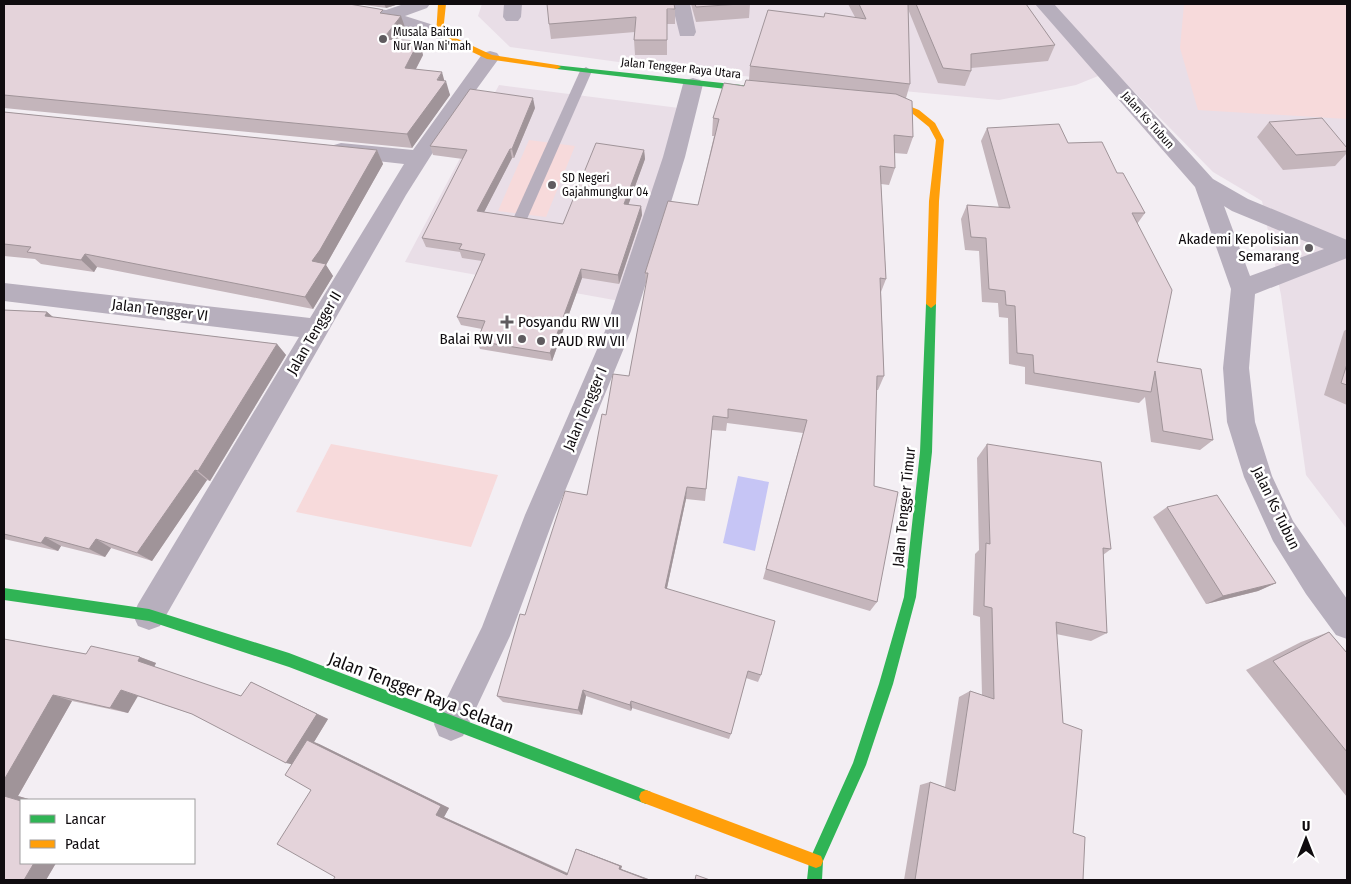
<svg xmlns="http://www.w3.org/2000/svg" width="1351" height="884" viewBox="0 0 1351 884" font-family="'Fira Sans Condensed',sans-serif">
	<style>
		.built { fill: #e9dee7 }
		.green { fill: #f7dadb }
		.water { fill: #c6c5f5 }
		.lines { fill: none; stroke-linecap: round; stroke-linejoin: round }
		.lane { fill: #b7afbd; fill-rule: evenodd }
		.street { fill: #b7afbd; fill-rule: evenodd }
		.fast { fill: #30b455; fill-rule: evenodd }
		.slow { fill: #ff9f0a; fill-rule: evenodd }
		.wall { fill: #c4b5bb }
		.shaded-wall { fill: #a09499 }
		.building { fill: #e4d3da; stroke: #a09499 }
		.poi-dot { fill: #5f5b5f; stroke: #fff; stroke-width: 2 }
		.labels { text-anchor: middle; dominant-baseline: central; stroke-width: 5; stroke-linejoin: round; paint-order: stroke }
		.far-poi-label { font-size: 12px; fill: #100c0f; stroke: #fff; text-anchor: start }
		.far-street-label { font-size: 12px; fill: #100c0f; stroke: #fff }
		.poi-label { font-size: 15px; fill: #100c0f; stroke: #fff; text-anchor: end }
		.street-label { font-size: 15px; fill: #100c0f; stroke: #fff }
		.near-street-label { font-size: 18px; fill: #100c0f; stroke: #fff }
	</style>
	<rect width="100%" height="100%" fill="#f3eef3"/>
	<g class="built">
		<polygon points="482,4 1347,4 1347,529 1306,475 1281,295 1262,201 1213,172 1113,70 1076,85 999,100 669,69 510,47 478,16"/>
		<polygon points="499,85 679,108 625,302 405,262"/>
	</g>
	<g class="green">
		<polygon points="1184,4 1347,4 1347,119 1198,110 1180,48"/>
		<polygon points="529,140 575,146 546,217 498,211"/>
		<polygon points="331,444 498,475 471,547 296,512"/>
	</g>
	<polygon class="water" points="738,476 769,482 755,551 723,543"/>
	<g class="lines">
		<polygon class="lane" points="586,67 592,71 527,219 525,223 515,223 513,219 580,71"/>
		<g class="street">
			<polygon points="305,4 346,4 386,10 404,4 430,4 427,8 405,16 446,29 448,33 446,37 439,39 384,21 314,9 308,8"/>
			<polygon points="504,4 522,4 521,17 518,21 506,21 503,17"/>
			<polygon points="672,4 690,4 696,32 694,36 680,36"/>
			<path d="M1035,4H1054L1213,179L1248,199L1347,240V258L1255,294L1249,368L1255,422L1272,476L1293,521L1347,599V639L1336,635L1306,594L1273,541L1244,477L1227,422L1223,368L1231,289L1195,187ZM1224,206L1232,211L1324,249L1250,276Z"/>
			<polygon points="490,51 497,53 500,57 449,127 406,195 160,626 149,630 138,626 133,615 138,604 299,337 4,301 4,283 310,318 404,164 341,157 334,155 330,150 334,145 341,143 413,150 483,53"/>
			<polygon points="693,78 700,80 703,84 685,157 631,331 555,515 510,636 463,736 451,741 439,736 434,724 482,627 525,515 605,331 663,157 683,84 686,80"/>
		</g>
		<g class="fast">
			<polygon points="554,65 760,87 764,90 760,93 557,69 553,67"/>
			<polygon points="931,300 936,304 932,452 916,597 893,684 866,765 823,861 822,880 807,880 809,861 853,763 879,684 904,597 920,452 926,304"/>
			<polygon points="4,588 149,609 289,653 646,790 651,792 653,797 651,802 646,804 289,667 149,621 4,600"/>
		</g>
		<g class="slow">
			<polygon points="438,4 446,4 443,32 492,55 557,65 561,67 557,69 487,59 436,35"/>
			<polygon points="875,99 904,104 919,110 935,123 944,140 939,201 936,304 931,308 926,304 929,201 936,140 929,127 913,114 902,109 872,104 871,102"/>
			<polygon points="646,790 821,856 823,861 821,866 816,868 641,802 639,797 641,792"/>
		</g>
	</g>
	<g class="wall">
		<polygon points="4,4 384,14 406,30 398,40 419,41 423,55 416,69 444,81 450,95 412,148 4,108"/>
		<polygon points="357,4 399,4 386,8"/>
		<polygon points="691,4 750,4 749,18 696,22"/>
		<polygon points="848,4 908,4 908,5 908,4 1026,4 1055,45 1048,61 971,68 971,71 965,86 938,83 908,9 910,84 906,98 913,137 907,154 894,153 895,168 889,185 881,184 886,279 881,292 884,376 878,390 876,390 874,486 877,602 870,611 763,579 803,433 727,423 726,431 712,430 705,501 686,499 667,588 761,675 758,682 746,678 731,734 729,739 632,708 631,711 586,696 582,715 503,702 497,696 525,615 587,495 606,415 629,376 646,286 645,273 698,205 714,136 712,136 713,118 749,80 750,66 824,17 855,17"/>
		<polygon points="675,9 675,24 667,24 667,55 635,55 634,40 635,32 551,39 549,24"/>
		<polygon points="535,108 514,158 512,158 484,212 563,224 644,150 645,159 628,205 641,206 642,215 619,284 582,278 552,361 480,349 477,341 482,329 461,325 457,317 482,261 462,258 460,252 426,247 422,238 463,159 433,155 430,146"/>
		<polygon points="4,112 377,150 383,164 326,265 333,276 313,309 97,267 94,272 41,264 35,259 4,256"/>
		<polygon points="1269,122 1347,148 1347,153 1335,166 1283,170 1257,137"/>
		<polygon points="987,128 1068,143 1117,173 1145,213 1137,224 1157,362 1213,440 1200,450 1151,442 1145,397 1139,403 1025,384 1025,367 1009,364 1008,318 999,317 998,303 982,302 979,251 965,250 961,219 967,205 999,208 981,141"/>
		<polygon points="4,310 47,312 53,317 277,344 286,355 210,481 207,480 152,561 111,548 105,557 61,546 58,551 4,539"/>
		<polygon points="1347,329 1347,405 1324,395 1344,331"/>
		<polygon points="987,444 1111,549 1103,555 1107,633 1091,641 1056,634 1063,723 1073,833 1083,880 904,880 920,785 930,782 945,787 959,697 970,691 982,695 980,617 973,615 975,554 979,550 977,458"/>
		<polygon points="1167,507 1276,583 1258,591 1206,604 1153,517"/>
		<polygon points="1329,632 1347,653 1347,797 1246,670 1301,642"/>
		<polygon points="4,639 86,654 140,657 156,663 154,667 241,696 251,682 328,719 314,742 319,744 449,808 444,817 568,873 576,849 580,850 622,866 621,869 651,880 335,877 311,790 291,764 192,714 137,696 128,713 72,701 18,796 32,800 21,800 21,863 56,863 46,880 4,880"/>
	</g>
	<g class="shaded-wall">
		<polygon points="384,4 399,4 386,8"/>
		<polygon points="401,16 406,30 388,53 383,39"/>
		<polygon points="419,41 423,55 409,82 405,68"/>
		<polygon points="442,72 445,83 446,81 450,95 412,148 407,134"/>
		<polygon points="533,98 535,108 514,158 512,149"/>
		<polygon points="510,149 512,158 480,220 477,211"/>
		<polygon points="377,150 383,164 326,265 333,276 313,309 305,297 312,261"/>
		<polygon points="644,150 645,159 625,214 624,204"/>
		<polygon points="641,206 642,215 619,284 618,275"/>
		<polygon points="85,254 97,267 94,272 81,260"/>
		<polygon points="581,269 582,278 552,361 550,353"/>
		<polygon points="47,312 61,324 45,316"/>
		<polygon points="277,344 286,355 210,481 198,471"/>
		<polygon points="195,470 207,480 152,561 137,553"/>
		<polygon points="687,487 686,499 665,597 665,588"/>
		<polygon points="45,537 61,546 58,551 41,543"/>
		<polygon points="96,539 111,548 105,557 89,549"/>
		<polygon points="1276,583 1258,591 1206,604 1223,596"/>
		<polygon points="140,657 156,663 154,667 138,661"/>
		<polygon points="251,682 328,719 314,742 319,744 449,808 444,817 571,875 567,875 299,766 286,763"/>
		<polygon points="121,690 138,696 128,713 110,708"/>
		<polygon points="583,690 586,696 582,715 578,710"/>
		<polygon points="53,695 72,701 18,796 32,800 21,800 21,801 4,796 4,780"/>
		<polygon points="631,701 632,708 631,711 630,705"/>
		<polygon points="576,849 580,850 622,866 621,869 651,880 648,880 619,869"/>
		<polygon points="34,863 56,863 46,880 24,880"/>
	</g>
	<g class="building">
		<polygon points="4,4 349,4 379,9 383,10 380,13 401,16 383,39 419,41 405,68 442,72 437,80 446,81 407,134 4,95"/>
		<polygon points="547,4 674,4 675,9 667,9 667,40 634,40 636,17 549,24"/>
		<polygon points="695,4 740,4 696,7"/>
		<polygon points="859,4 908,4 910,84 750,66 768,10 824,17 825,13 866,19"/>
		<polygon points="916,4 1026,4 1055,45 971,54 971,71 943,68"/>
		<polygon points="746,80 896,94 912,101 913,137 894,135 895,168 880,166 886,279 880,278 884,376 877,376 874,486 898,492 877,602 766,569 807,420 728,409 728,418 713,416 706,489 687,487 665,588 775,621 761,675 748,671 731,734 631,701 630,705 583,690 578,710 497,696 520,614 525,615 565,491 587,495 602,414 606,415 613,374 629,376 648,273 645,273 668,201 698,205 719,119 713,118 724,83 744,86"/>
		<polygon points="470,89 533,98 512,149 510,149 477,211 563,224 596,143 644,150 624,204 641,206 618,275 581,269 550,353 477,341 485,321 457,317 485,254 459,249 462,244 422,238 467,150 430,146"/>
		<polygon points="4,112 377,150 320,250 312,261 326,264 305,297 85,254 81,260 27,252 31,247 4,244"/>
		<polygon points="1322,118 1347,148 1347,151 1296,155 1269,122"/>
		<polygon points="1059,124 1068,143 1102,142 1117,173 1123,173 1145,213 1132,213 1172,290 1157,362 1201,369 1213,440 1163,431 1155,371 1151,392 1034,373 1033,355 1017,353 1015,306 1006,305 1005,291 989,289 986,238 971,237 967,205 1010,208 987,128"/>
		<polygon points="4,310 47,312 45,316 277,344 198,471 195,470 137,553 96,539 89,549 45,537 41,543 4,534"/>
		<polygon points="1347,364 1347,385 1341,383"/>
		<polygon points="987,444 1101,462 1111,549 1103,548 1107,633 1056,622 1063,723 1082,730 1073,833 1085,837 1083,880 915,880 930,782 955,791 970,691 994,699 992,608 984,606 986,543 990,544"/>
		<polygon points="1217,495 1276,583 1223,596 1167,507"/>
		<polygon points="1329,632 1347,653 1347,752 1273,661"/>
		<polygon points="4,639 86,654 91,646 140,657 138,661 241,696 251,682 317,714 286,763 192,714 121,690 110,708 53,695 4,780"/>
		<polygon points="307,740 441,806 436,815 567,875 576,849 620,866 619,869 648,880 333,880 335,877 277,844 311,790 285,775"/>
		<polygon points="4,796 21,801 21,863 34,863 24,880 4,880"/>
		<polygon points="696,875 710,880 695,880"/>
	</g>
	<g class="poi-dot">
		<circle cx="383" cy="39" r="5"/>
		<circle cx="552" cy="185" r="5"/>
		<circle cx="1309" cy="248" r="5"/>
		<path d="M504.5 314.5h5v5h5v5h-5v5h-5v-5h-5v-5h5z"/>
		<circle cx="522" cy="339" r="5"/>
		<circle cx="541" cy="341" r="5"/>
	</g>
	<g class="labels">
		<g class="far-poi-label">
			<text x="393" y="32">Musala Baitun<tspan x="393" dy="14">Nur Wan Ni'mah</tspan></text>
			<text x="562" y="178">SD Negeri<tspan x="562" dy="14">Gajahmungkur 04</tspan></text>
		</g>
		<g class="far-street-label">
			<text transform="translate(681 68) rotate(6)">Jalan Tengger Raya Utara</text>
			<text transform="translate(1148 120) rotate(48)">Jalan Ks Tubun</text>
		</g>
		<g class="poi-label">
			<text x="1299" y="239">Akademi Kepolisian<tspan x="1299" dy="17">Semarang</tspan></text>
			<text x="518" y="322" text-anchor="start">Posyandu RW VII</text>
			<text x="512" y="339">Balai RW VII</text>
			<text x="551" y="341" text-anchor="start">PAUD RW VII</text>
		</g>
		<g class="street-label">
			<text transform="translate(160 310) rotate(7)">Jalan Tengger VI</text>
			<text transform="translate(314 333) rotate(-60)">Jalan Tengger II</text>
			<text transform="translate(585 409) rotate(-67)">Jalan Tengger I</text>
			<text transform="translate(904 507) rotate(-84)">Jalan Tengger Timur</text>
			<text transform="translate(1276 508) rotate(64)">Jalan Ks Tubun</text>
		</g>
		<g class="near-street-label">
			<text transform="translate(421 693) rotate(21)">Jalan Tengger Raya Selatan</text>
		</g>
	</g>
	<rect width="1351" height="884" fill="none" stroke="#100c0f" stroke-width="10"/>
	<rect x="20" y="799" width="175" height="65" fill="#ffffff" stroke="#9f9e9f"/>
	<rect x="30" y="815" width="25" height="8" fill="#30b455" stroke="#9f9e9f"/>
	<text x="65" y="824" font-size="15" fill="#100c0f">Lancar</text>
	<rect x="30" y="840" width="25" height="8" fill="#ff9f0a" stroke="#9f9e9f"/>
	<text x="65" y="849" font-size="15" fill="#100c0f">Padat</text>
	<g transform="translate(1306 839)" stroke="#ffffff" stroke-width="4" paint-order="stroke">
	<path d="M0-4L9 19L0 12L-9 19Z" fill="#100c0f"/>
	<text y="-8" font-size="14" font-weight="bold" text-anchor="middle" fill="#100c0f">U</text>
	</g>
</svg>
